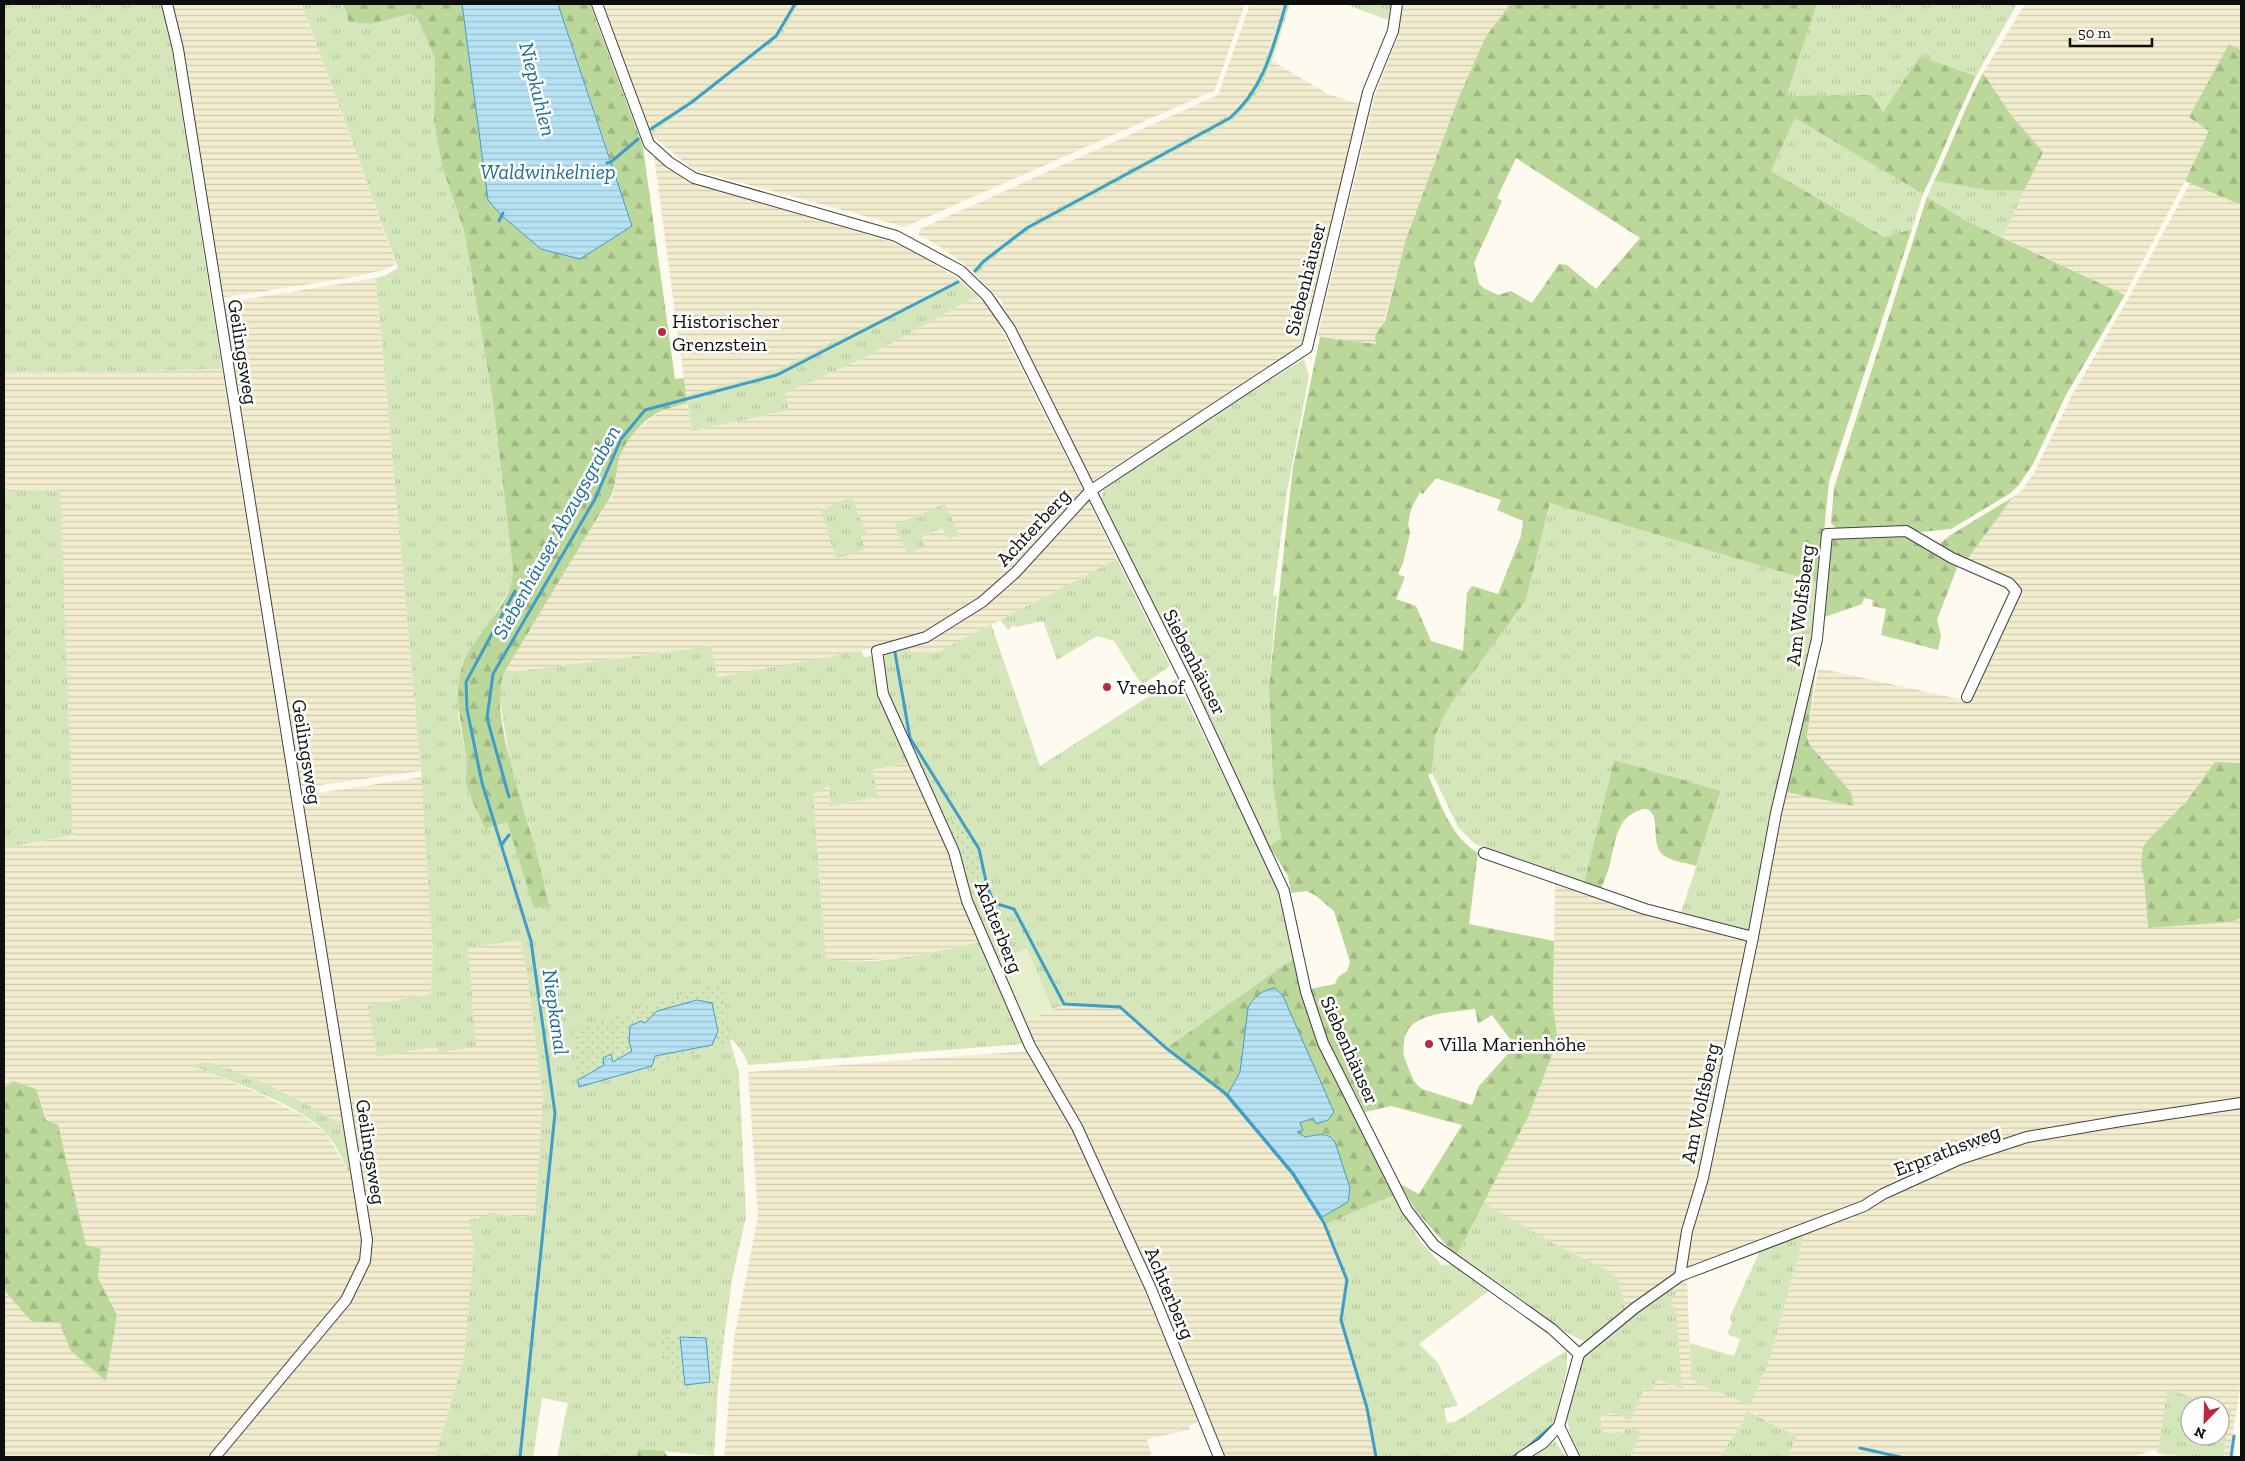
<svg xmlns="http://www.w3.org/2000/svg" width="2245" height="1461" viewBox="0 0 2245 1461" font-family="'Zilla Slab',serif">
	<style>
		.farmland { fill: url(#farmland-rules); fill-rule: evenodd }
		.grass { fill: url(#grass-tufts) }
		.forest { fill: url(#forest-firs); fill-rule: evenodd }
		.garden { fill: url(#garden-dots) }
		.pitch { fill: #e6efcb }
		.water { fill: url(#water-rules); stroke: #409dc8 }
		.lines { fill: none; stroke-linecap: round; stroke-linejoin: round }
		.stream { stroke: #409dc8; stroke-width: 3 }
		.minor-casing { stroke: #414141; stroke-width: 12 }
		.minor { stroke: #fff; stroke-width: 10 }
		.poi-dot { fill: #b82b3e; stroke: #fff; stroke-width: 2 }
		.labels { text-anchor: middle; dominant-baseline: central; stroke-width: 5; stroke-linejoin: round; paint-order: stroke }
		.street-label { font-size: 20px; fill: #0e0e0e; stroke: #fff }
		.poi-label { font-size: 20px; fill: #0e0e0e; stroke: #fff; text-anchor: start }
		.water-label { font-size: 21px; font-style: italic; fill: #1c6e9a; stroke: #fff }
	</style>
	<defs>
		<pattern id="farmland-rules" width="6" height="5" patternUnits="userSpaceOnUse" patternTransform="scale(1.25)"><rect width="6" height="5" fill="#f3edd0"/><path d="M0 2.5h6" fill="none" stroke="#cfcab1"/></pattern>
		<pattern id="grass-tufts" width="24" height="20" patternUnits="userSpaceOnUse" patternTransform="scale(1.25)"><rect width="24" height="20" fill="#d5e7ba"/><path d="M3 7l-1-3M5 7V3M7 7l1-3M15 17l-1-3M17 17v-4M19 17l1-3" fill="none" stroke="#b6c59f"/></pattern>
		<pattern id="forest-firs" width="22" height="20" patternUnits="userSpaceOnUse" patternTransform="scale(1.25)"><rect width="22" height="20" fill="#bbd79a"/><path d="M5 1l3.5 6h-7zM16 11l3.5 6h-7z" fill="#a0b784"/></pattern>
		<pattern id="garden-dots" width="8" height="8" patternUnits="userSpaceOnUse" patternTransform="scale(1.25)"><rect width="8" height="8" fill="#d5e7ba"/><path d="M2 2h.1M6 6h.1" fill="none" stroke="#b6c59f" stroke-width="1.8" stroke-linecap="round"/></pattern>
		<pattern id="water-rules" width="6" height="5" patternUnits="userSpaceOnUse" patternTransform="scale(1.25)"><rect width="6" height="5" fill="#b6e2f4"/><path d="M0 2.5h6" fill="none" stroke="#9bc1d0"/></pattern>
	</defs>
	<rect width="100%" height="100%" fill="#fefaef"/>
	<g class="farmland">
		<polygon points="172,4 302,4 396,264 384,270 348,278 221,298"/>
		<polygon points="602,4 792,4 775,34 692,98 648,128"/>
		<polygon points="799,4 1245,4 1215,90 905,227 694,170 651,135 781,36"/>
		<polygon points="1250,4 1283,4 1266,58 1253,88 1232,113 1029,223 983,258 972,270 945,250 918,234 920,229 1218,95"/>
		<polygon points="1402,4 1510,4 1485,38 1458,99 1405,242 1384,321 1376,335 1376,344 1317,337 1375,95 1398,36"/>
		<polygon points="2025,4 2241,4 2241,50 2230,44 2210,131 2185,181 2125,295 2003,237 2042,152 2011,115 1983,73"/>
		<polygon points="1272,61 1328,94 1362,105 1304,346 1094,480 1088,479 1001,301 976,275 1001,251 1031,230 1235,119 1260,90"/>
		<polygon points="654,156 688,182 902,245 957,278 949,285 772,372 686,395"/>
		<polygon points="2190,183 2241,205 2241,763 2219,763 2175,815 2149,839 2141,866 2144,878 2148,928 2230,922 2241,918 2241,1100 2025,1134 1862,1204 1685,1269 1786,792 1854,805 1851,792 1809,744 1807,737 1818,668 1968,701 2020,588 2009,580 1966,561 2013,497 2023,489 2034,473 2071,397 2129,297"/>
		<polygon points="376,278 421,771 305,787 300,785 222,303"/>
		<path d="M977,296L990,307L1084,491L1014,568L977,600L928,631L903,640L845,655L717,677L712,646L504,673L600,513L613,496L618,463L624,444L632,434L659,412L687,403L692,431L789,410L785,393L866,357ZM944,505L947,510L948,539L944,528L922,536Z"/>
		<polygon points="222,369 343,1125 285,1092 192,1065 258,1093 305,1117 326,1133 351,1176 361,1240 360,1260 342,1298 208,1457 4,1457 4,1290 32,1322 60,1323 70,1350 105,1380 117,1315 98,1278 101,1250 86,1246 74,1198 36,1089 13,1081 4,1088 4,848 73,835 59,490 8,491 4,486 4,371 57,373"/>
		<polygon points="1088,500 1117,559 937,653 911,652 909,646 1017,576"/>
		<polygon points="910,762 951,852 980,942 912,957 844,962 826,959 813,795 829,786 830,807 878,796 873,770"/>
		<polygon points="422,777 433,957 430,994 369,1007 377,1056 437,1046 438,1053 468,948 520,940 526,968 543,1099 535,1215 519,1217 491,1212 476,1240 464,1357 435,1457 222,1457 350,1303 369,1263 302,798 306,795"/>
		<polygon points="1555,882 1751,938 1677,1275 1642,1296 1626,1309 1618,1279 1605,1269 1553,1243 1482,1203 1528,1117 1558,1040 1553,1007"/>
		<polygon points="1061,1006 1121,1009 1165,1049 1224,1096 1268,1145 1291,1176 1324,1225 1344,1278 1339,1320 1366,1408 1374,1457 1224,1457 1128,1223 1082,1124 1033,1045 1023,1022"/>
		<polygon points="1027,1051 1073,1131 1150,1302 1199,1421 1189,1426 1190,1430 1147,1439 1152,1457 724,1457 734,1339 758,1216 748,1072"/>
		<polygon points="2241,1106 2241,1383 2229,1457 2223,1457 2230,1410 2167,1389 2158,1452 2182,1457 2168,1457 2152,1450 2133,1457 1907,1457 1859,1445 1857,1449 1891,1457 1788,1457 1797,1436 1748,1411 1743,1422 1720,1457 1630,1457 1640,1432 1623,1434 1618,1431 1612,1434 1601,1430 1600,1423 1605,1414 1615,1413 1657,1379 1681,1389 1676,1308 1670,1306 1669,1287 1690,1275 1687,1279 1691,1377 1769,1361 1805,1232 1960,1162 2026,1140"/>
	</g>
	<g class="grass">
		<polygon points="4,4 162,4 171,45 222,369 57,373 4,371"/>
		<path d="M302,4H343L349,22L371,24L409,14L417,18L435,58L434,122L442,166L464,231L493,401L513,570V582L488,627L472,648L458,714L468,767L465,780L469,795L480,814L485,829L507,822L534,907L530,828L510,764L499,694V687L504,673L712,646L717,677L861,651L864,657L873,656C877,694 895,727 910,762L873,770L878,796L830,807L829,786L813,795L826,959C878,967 930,953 980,942L1024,1044L748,1065C744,1053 739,1045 729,1038L722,981L579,1086L731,1044L739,1073L746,1217L732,1280L724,1339L661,1336L682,1388L718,1387L714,1456L639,1449L638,1457H557L568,1403L542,1398L533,1457H435L464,1357L475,1240H473L469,1220L483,1217L491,1212L519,1217L535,1215L543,1099L526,968L520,940L468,948L476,1046L438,1053L437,1046L377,1057L368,1006L430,994L433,957L421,771L376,278L386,275L398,268Z"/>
		<polygon points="792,4 799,4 781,36 651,135 648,128 692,98 775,34"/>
		<path d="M1283,4H1290L1272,61L1260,90L1235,119L1031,230L1001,251L976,275L972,270L983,258L1029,223L1232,113C1262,84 1271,43 1283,4Z"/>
		<polygon points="1345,4 1392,4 1390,21"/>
		<polygon points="1817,4 2017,4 1976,76 1920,56 1883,112 1785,96"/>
		<polygon points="1795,117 1923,194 1912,229 1886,237 1771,171"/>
		<polygon points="1934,181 1986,190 2024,191 2003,237 1965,220 1927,197"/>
		<polygon points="957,278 977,296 866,357 786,393 789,410 692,431 686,395 772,372 949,285"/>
		<polygon points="1304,359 1309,376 1287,491 1273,596 1277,595 1269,686 1273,786 1281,840 1269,846 1101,499 1104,486"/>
		<polygon points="4,486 9,491 60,490 73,835 4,848"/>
		<polygon points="852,497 867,535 861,537 865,549 836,559 821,510"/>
		<polygon points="1550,503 1819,583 1815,633 1752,934 1680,915 1721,792 1614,760 1584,883 1475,844 1458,827 1432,773 1435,736 1449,706 1526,600"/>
		<polygon points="945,504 959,535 948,539 943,528 922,536 925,547 907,553 894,525"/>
		<polygon points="1117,559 1170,666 1142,685 1114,641 1097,636 1057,660 1043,621 1016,627 1013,625 1008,630 1000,620"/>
		<polygon points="991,624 1040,766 1176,679 1275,881 1294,958 1168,1047 1228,1094 1294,1173 1326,1224 1394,1195 1420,1241 1442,1265 1458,1264 1490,1290 1419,1344 1438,1363 1458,1406 1444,1408 1447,1423 1457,1421 1567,1350 1567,1370 1553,1426 1515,1457 1374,1457 1366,1408 1339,1320 1344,1278 1324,1225 1291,1176 1268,1145 1224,1096 1165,1049 1121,1009 1061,1006 1052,1009 1027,949 996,960 974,908 993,905 985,887 977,849 944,823 884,685 882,652 909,646 911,652 937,653"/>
		<path d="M207,1062C256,1076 300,1100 343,1125L351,1176C343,1162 336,1143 325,1132C299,1104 227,1080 191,1065Z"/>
		<path d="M1482,1202L1553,1243L1605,1269L1618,1279L1626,1309L1588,1343C1562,1332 1534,1314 1511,1297C1493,1283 1476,1268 1456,1256Z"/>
		<polygon points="1805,1232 1769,1361 1750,1405 1698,1384 1691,1377 1690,1343 1734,1356 1740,1339 1727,1334 1732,1323 1730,1317 1761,1248"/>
		<path d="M1669,1287L1676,1291L1670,1306L1676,1307L1682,1389L1657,1379L1652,1391L1644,1388L1630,1421C1620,1415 1611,1408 1601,1418V1430C1608,1434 1612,1434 1618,1431L1623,1434L1628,1427L1641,1432L1630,1457H1580L1571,1437L1566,1417L1584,1357L1636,1312Z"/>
		<polygon points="2167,1389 2219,1406 2190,1406 2190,1436 2220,1436 2220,1406 2231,1410 2223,1457 2184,1457 2158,1452"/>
		<polygon points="1747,1411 1797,1436 1788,1457 1720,1457 1743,1422"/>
		<polygon points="1555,1441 1566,1457 1534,1457"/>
		<polygon points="1858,1445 1907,1457 1891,1457 1857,1449"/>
	</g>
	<g class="forest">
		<path d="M343,4H462L488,200L611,161L558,4H590L643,147L675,379L684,378L687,403C678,406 669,408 661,411C643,419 621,444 618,464C613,490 617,490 600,513L504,673C489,708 519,790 529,827C537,853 543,879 549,906L534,908L507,822L485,829C480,814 470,800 466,784C464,777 468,771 467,765C464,732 452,700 462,667C472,635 513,606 513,570L493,401L464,231L442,166L434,122L435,58L417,18L409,14L371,24L349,22Z"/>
		<path d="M1510,4H1817L1786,96L1871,95L1883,112L1920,56L1976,76C1957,115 1942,155 1923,194L1795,118L1771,171L1885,237L1912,229L1829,481L1819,583L1550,503L1526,600L1449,706L1435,736L1432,773L1428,775C1441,804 1450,836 1478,853L1469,924L1554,941L1553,1007L1558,1040L1528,1117L1456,1256L1416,1211L1400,1184L1419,1194L1462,1125L1391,1106L1365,1112L1329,1043L1310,989L1335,984L1338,977L1347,971L1350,962L1334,911L1315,895L1306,891L1291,893L1288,876L1269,846L1281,839L1273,786L1269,686L1293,467L1320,337L1376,344L1375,335L1385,321L1405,242L1458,99L1485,38ZM1516,158L1640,238L1596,289L1567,265L1559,264L1532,303L1511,291L1498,295L1485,289L1479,284L1474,263L1502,201L1497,198ZM1436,478L1501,500L1497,510L1523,521L1521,536L1498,594L1472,586L1467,593L1463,651L1431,641L1416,606L1396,599L1405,577L1398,574L1403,563L1410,533L1408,524L1411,509L1420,492L1423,494ZM1475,1009L1478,1024L1492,1015L1515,1046L1479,1086L1472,1105L1422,1089C1413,1083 1410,1072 1406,1062C1403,1055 1403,1051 1404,1043C1406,1011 1451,1013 1475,1009Z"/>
		<polygon points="2229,44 2241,50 2241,205 2185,181 2209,131 2189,117"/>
		<path d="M1983,73L2011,115L2043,152L2024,191L1986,190L1934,181C1952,145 1964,108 1983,73Z"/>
		<polygon points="1927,197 1965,220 2125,295 2066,395 2033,464 2018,486 2009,494 1951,529 1921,532 1900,527 1836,528 1831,523 1834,488"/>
		<polygon points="2013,497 1966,561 1936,547 1949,536"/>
		<polygon points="1907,535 1958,565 1937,620 1941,635 1938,650 1881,635 1886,609 1872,606 1873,600 1864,598 1862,604 1822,618 1830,538"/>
		<polygon points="1816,668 1807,737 1809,744 1851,792 1854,806 1786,792 1794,755"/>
		<path d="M1614,760L1721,791L1696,866C1687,863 1670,861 1663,855C1652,845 1658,827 1653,815C1650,809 1645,808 1640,810C1616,818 1615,843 1610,864C1608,872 1604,881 1601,889L1584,883Z"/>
		<polygon points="2215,762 2241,763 2241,918 2231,922 2148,928 2144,878 2141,866 2143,847 2149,839 2186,802"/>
		<polygon points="1294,958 1302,991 1394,1195 1326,1224 1322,1217 1348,1202 1326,1134 1305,1137 1297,1132 1300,1123 1314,1118 1316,1124 1328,1120 1334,1112 1283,996 1269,989 1251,1001 1248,1008 1240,1072 1228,1094 1168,1047"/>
		<polygon points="13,1081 36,1089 46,1120 58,1125 86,1245 101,1249 98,1278 117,1315 106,1381 70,1350 60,1323 32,1322 4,1290 4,1088"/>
		<polygon points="638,1449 664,1451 668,1457 638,1457"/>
	</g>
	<g class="garden">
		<polygon points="957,818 977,849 985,887 993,905 974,908 957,852 944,823"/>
		<polygon points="722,981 731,1044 652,1066 655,1056 712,1045 633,1051 613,1062 611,1054 604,1058 604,1065 578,1080 572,1031"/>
		<polygon points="661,1336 680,1337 685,1385 710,1382 706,1338 724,1339 718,1387 682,1388 662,1351"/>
	</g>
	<polygon class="pitch" points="1027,949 1052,1009 1023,1022 996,960"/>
	<g class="water">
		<polygon points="462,4 558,4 632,226 580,259 541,249 501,215 488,200"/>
		<path d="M1275,988L1283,996L1334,1112L1328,1120L1316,1124L1313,1118L1300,1123L1303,1130L1297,1132L1305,1137C1317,1135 1327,1131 1335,1142L1350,1188L1348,1202L1322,1217L1294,1173L1228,1094L1240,1072L1248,1008C1252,998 1264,989 1275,988Z"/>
		<polygon points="697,1000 712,1003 718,1031 712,1045 655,1056 652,1066 579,1087 578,1080 604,1065 603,1058 611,1054 613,1062 632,1051 629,1042 630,1026 641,1021 645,1023 657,1011"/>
		<polygon points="680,1337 706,1338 710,1382 685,1385"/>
	</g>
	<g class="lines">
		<g class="stream">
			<polyline points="651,129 692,102 776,36 795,4"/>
			<polyline points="607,163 611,162 638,139"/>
			<polyline points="499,221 503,213"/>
			<path d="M975,271L984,261L1027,228L1230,118C1265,87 1273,47 1286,4"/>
			<polyline points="515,591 466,682 467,709 482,783 531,941 555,1113 520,1457"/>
			<polyline points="894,647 910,738 979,849 987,886 994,903 1014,909 1064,1004 1120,1007 1166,1048 1225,1093 1293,1174 1324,1223 1347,1280 1341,1320 1367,1408 1376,1457"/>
			<polyline points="509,797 487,718 493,674 595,499 621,439 645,410 777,375 958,282"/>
			<polyline points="502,844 509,835"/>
			<polyline points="1528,1447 1552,1426"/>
			<polyline points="1860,1448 1900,1457"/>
			<polyline points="1513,1457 1519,1453"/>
			<polyline points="2231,1457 2234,1436"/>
		</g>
		<g class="minor-casing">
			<g id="minor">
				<polyline points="167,4 178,49 367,1240 365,1261 346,1300 215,1457"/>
				<polyline points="597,4 649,144 669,162 694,178 896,236 961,271 987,296 1010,329 1189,687 1284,891 1306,992 1323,1043 1407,1210 1434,1245 1552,1329 1579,1354"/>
				<polyline points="1484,853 1645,909 1753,937"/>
				<polyline points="1680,1276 1687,1231 1703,1178 1753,937 1776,813 1817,639 1827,534 1906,531 1952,558 2009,583 2016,591 1967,697"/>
				<polyline points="1579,1354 1635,1308 1680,1276 1864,1206 1883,1194 1960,1159 2027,1137 2121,1121 2241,1103"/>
				<polyline points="1559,1426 1574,1457"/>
				<polyline points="1219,1457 1151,1289 1077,1127 1030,1046 967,901 954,852 883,694 877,651 926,637 982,602 1016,572 1090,491 1307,348 1368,92 1393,31 1397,4"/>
				<polyline points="1521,1457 1543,1443 1559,1426 1579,1354"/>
			</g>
		</g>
		<use href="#minor" class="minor"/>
	</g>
	<g class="poi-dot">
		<circle cx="662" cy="332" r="5"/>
		<circle cx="1107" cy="687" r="5"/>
		<circle cx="1429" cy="1044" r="5"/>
	</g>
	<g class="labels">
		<g class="street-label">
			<text transform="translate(1305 279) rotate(-76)">Siebenhäuser</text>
			<text transform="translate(243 352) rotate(81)">Geilingsweg</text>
			<text transform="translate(1033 527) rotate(-47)">Achterberg</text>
			<text transform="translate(1800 605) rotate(-83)">Am Wolfsberg</text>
			<text transform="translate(1195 662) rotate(63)">Siebenhäuser</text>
			<text transform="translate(307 752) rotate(81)">Geilingsweg</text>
			<text transform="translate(999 927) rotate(68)">Achterberg</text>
			<text transform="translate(1350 1050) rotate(66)">Siebenhäuser</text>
			<text transform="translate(1700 1103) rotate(-78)">Am Wolfsberg</text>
			<text transform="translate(1947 1150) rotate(-21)">Erprathsweg</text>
			<text transform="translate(371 1152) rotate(81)">Geilingsweg</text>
			<text transform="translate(1170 1293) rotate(67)">Achterberg</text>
		</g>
		<g class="poi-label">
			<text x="672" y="321">Historischer<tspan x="672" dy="23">Grenzstein</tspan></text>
			<text x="1117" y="687">Vreehof</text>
			<text x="1439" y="1044">Villa Marienhöhe</text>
		</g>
		<g class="water-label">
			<text transform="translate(538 89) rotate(76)">Niepkuhlen</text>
			<text x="548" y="171">Waldwinkelniep</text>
			<text transform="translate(556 532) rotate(-61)">Siebenhäuser Abzugsgraben</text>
			<text transform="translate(556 1012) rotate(82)">Niepkanal</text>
		</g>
	</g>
	<rect width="2245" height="1461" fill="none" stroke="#0e0e0e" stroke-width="10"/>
	<g transform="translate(2205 1421) rotate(203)"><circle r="24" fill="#ffffff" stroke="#9f9f9f"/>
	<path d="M0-4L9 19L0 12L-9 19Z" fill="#b82b3e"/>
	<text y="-8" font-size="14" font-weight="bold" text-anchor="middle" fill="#0e0e0e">N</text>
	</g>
	<path d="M2070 38v8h82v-8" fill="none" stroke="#0e0e0e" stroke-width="2.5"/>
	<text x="2078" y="38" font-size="15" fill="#0e0e0e" stroke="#ffffff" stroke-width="4" paint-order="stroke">50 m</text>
</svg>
